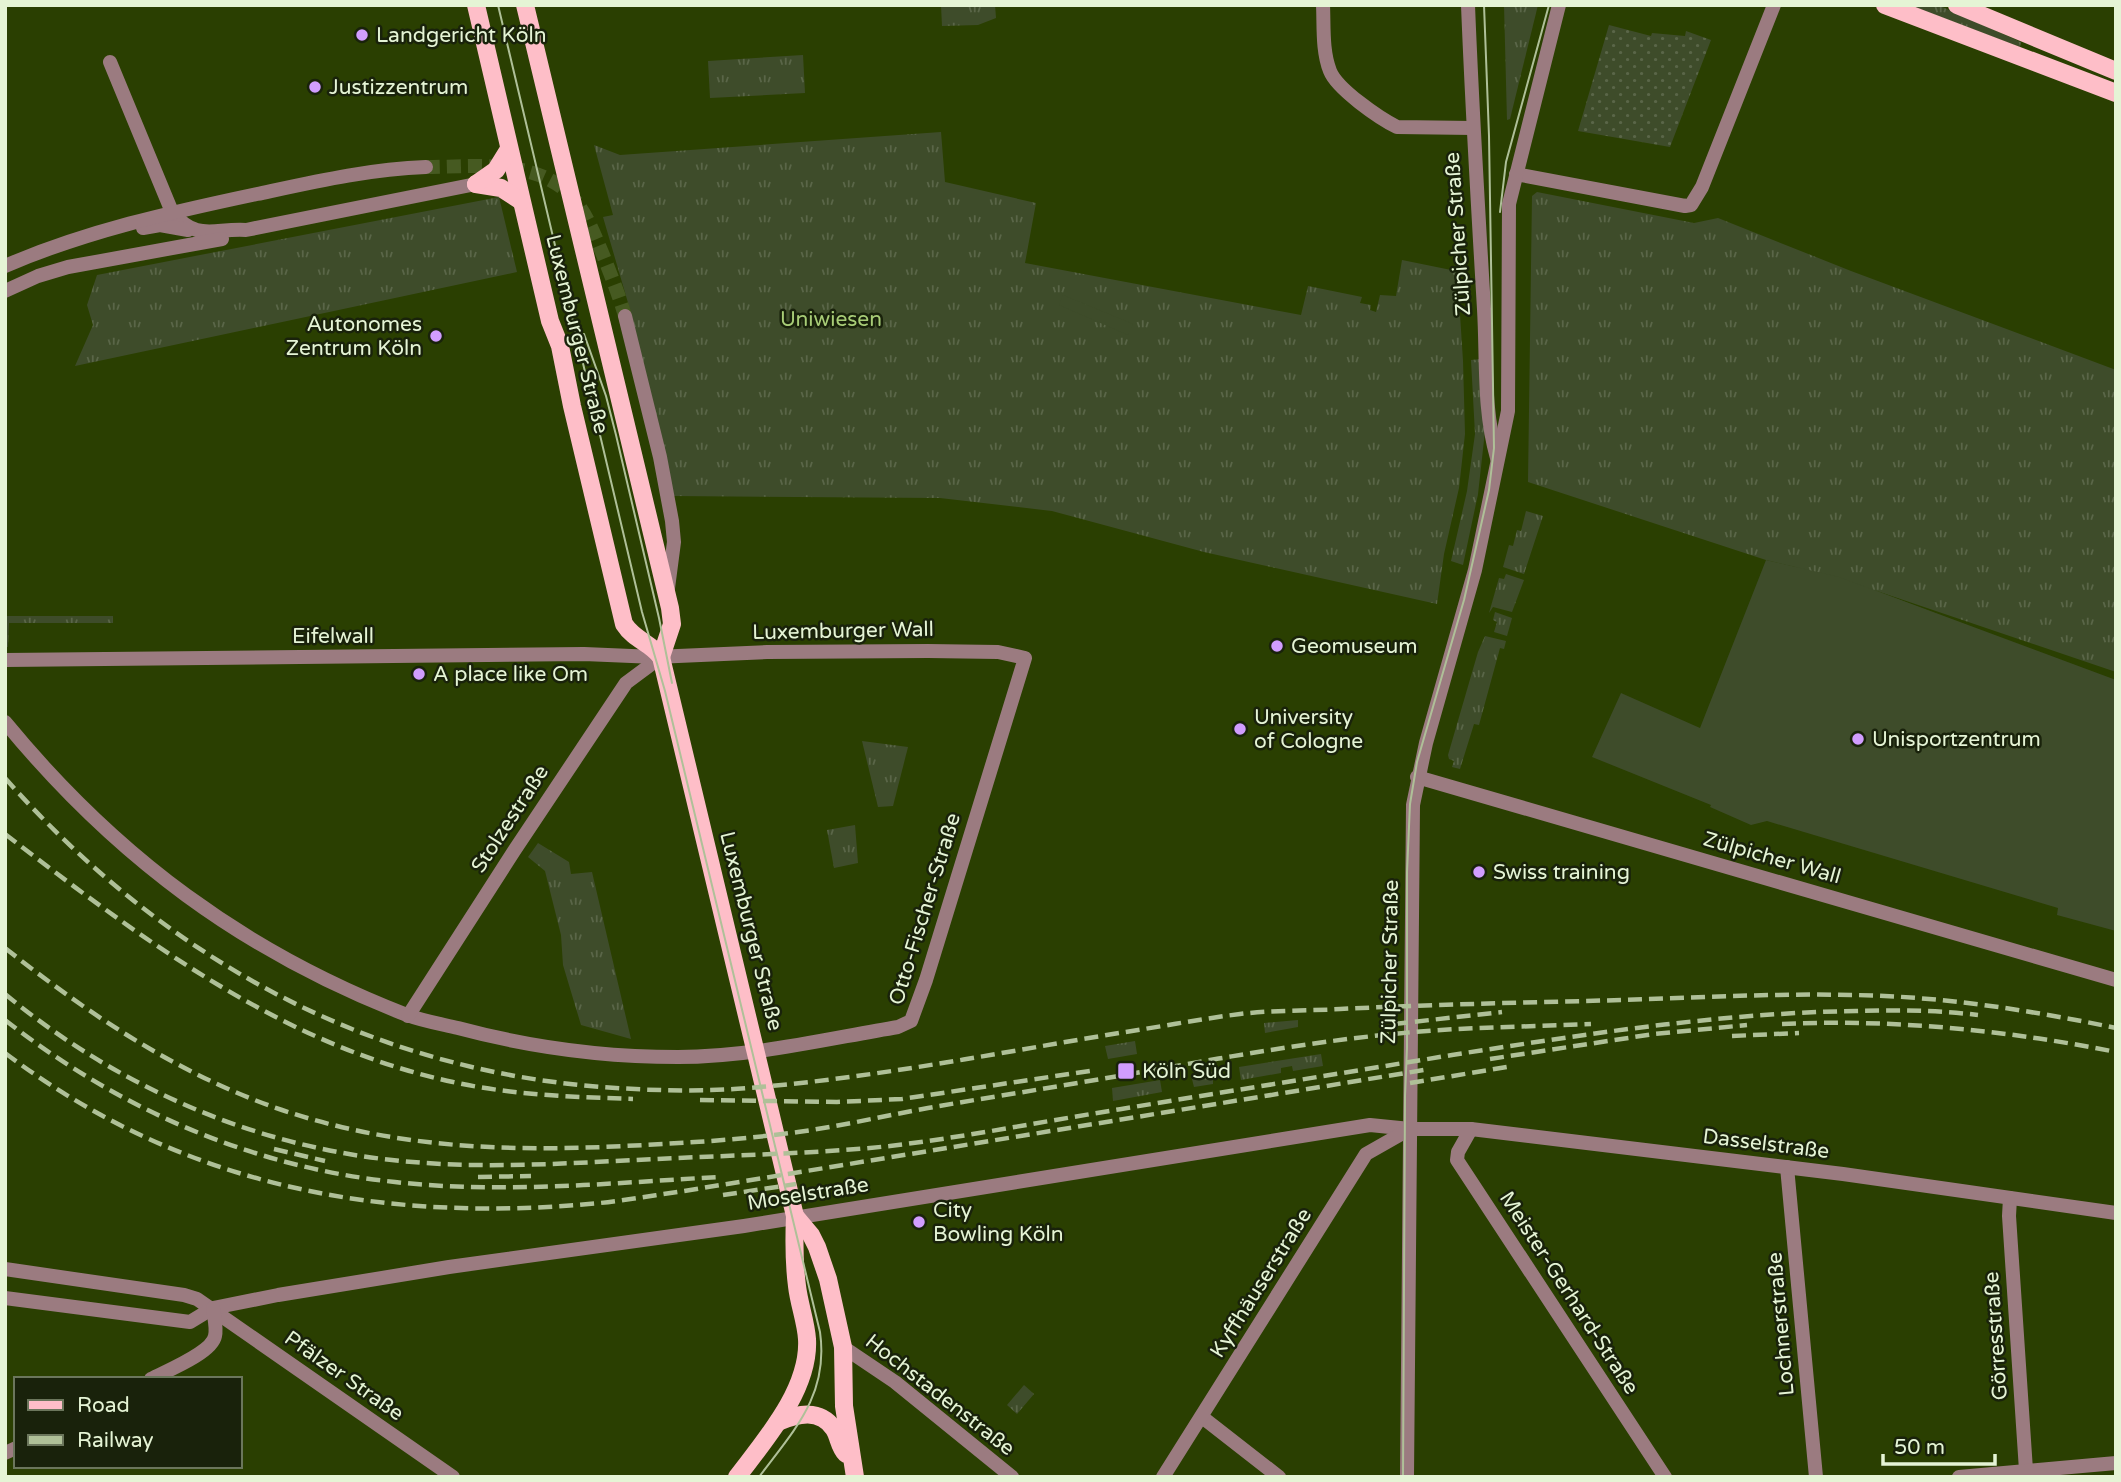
<svg xmlns="http://www.w3.org/2000/svg" width="2121" height="1482" viewBox="0 0 2121 1482" font-family="'Varela Round',sans-serif">
	<style>
		.grass { fill: url(#grass-tufts) }
		.garden { fill: url(#garden-dots) }
		.pitch { fill: #3e4c2a }
		.lines { fill: none; stroke-linecap: round; stroke-linejoin: round }
		.minor-tunnel { stroke: #465a21; stroke-width: 14; stroke-dasharray: 14 7; stroke-linecap: butt }
		.minor { stroke: #9b7b80; stroke-width: 14 }
		.primary { stroke: #febec8; stroke-width: 18 }
		.tram { stroke: #afc098; stroke-width: 2 }
		.rail { stroke: #afc098; stroke-width: 4.5; stroke-dasharray: 14 7; stroke-linecap: butt }
		.poi-dot { fill: #d19dfe; stroke: #19220b; stroke-width: 2.5 }
		.labels { text-anchor: middle; dominant-baseline: central; stroke-width: 5; stroke-linejoin: round; paint-order: stroke }
		.poi-label { font-size: 21px; fill: #e5f4d5; stroke: #19220b; text-anchor: start }
		.street-label { font-size: 21px; fill: #e5f4d5; stroke: #19220b }
		.park-label { font-size: 21px; fill: #a8cd77; stroke: #19220b }
	</style>
	<defs>
		<pattern id="grass-tufts" width="24" height="20" patternUnits="userSpaceOnUse" patternTransform="scale(1.75)"><rect width="24" height="20" fill="#3e4c2a"/><path d="M3 7l-1-3M5 7V3M7 7l1-3M15 17l-1-3M17 17v-4M19 17l1-3" fill="none" stroke="#5a6648"/></pattern>
		<pattern id="garden-dots" width="8" height="8" patternUnits="userSpaceOnUse" patternTransform="scale(1.75)"><rect width="8" height="8" fill="#3e4c2a"/><path d="M2 2h.1M6 6h.1" fill="none" stroke="#5a6648" stroke-width="1.8" stroke-linecap="round"/></pattern>
	</defs>
	<rect width="100%" height="100%" fill="#2a3f01"/>
	<g class="grass">
		<polygon points="941,5 995,5 996,18 978,25 942,26"/>
		<polygon points="1504,5 1538,5 1510,119 1507,120"/>
		<polygon points="1909,5 1938,5 2021,42 2020,47"/>
		<polygon points="803,55 805,93 710,98 708,61"/>
		<polygon points="941,132 945,182 1036,203 1025,263 1301,315 1308,286 1362,297 1360,303 1371,305 1370,310 1376,312 1380,295 1396,296 1402,260 1456,271 1454,221 1463,361 1465,434 1459,488 1444,554 1437,604 1204,552 1052,511 940,498 674,496 631,313 603,217 613,215 594,145 620,155"/>
		<polygon points="1537,192 1694,223 1718,218 1851,271 2116,370 2116,672 1871,589 2116,682 1795,567 1766,560 1528,482 1532,196"/>
		<polygon points="499,197 517,272 75,366 93,325 87,305 97,275"/>
		<polygon points="1481,359 1485,431 1478,494 1463,565 1451,561 1467,491 1475,434 1471,360"/>
		<polygon points="1526,511 1543,516 1524,574 1503,567 1509,545 1513,546 1517,530 1521,531"/>
		<polygon points="1506,574 1524,580 1512,612 1493,607 1489,613 1499,578 1504,579"/>
		<polygon points="1495,612 1512,618 1507,636 1494,632 1497,622 1493,620"/>
		<polygon points="5,616 113,616 113,623 9,623 8,647 5,647"/>
		<polygon points="1485,636 1506,641 1504,649 1500,648 1479,725 1474,724 1460,769 1452,767 1454,761 1449,759 1448,755 1478,652"/>
		<polygon points="862,741 908,747 893,806 878,807"/>
		<polygon points="855,825 858,863 834,868 827,830"/>
		<polygon points="538,843 569,862 571,874 592,872 631,1039 581,1025 563,965 561,935 545,871 528,857"/>
		<polygon points="1298,1020 1298,1027 1265,1033 1264,1023"/>
		<polygon points="1135,1041 1137,1054 1108,1059 1105,1046"/>
		<polygon points="1321,1054 1323,1066 1293,1071 1292,1066 1281,1068 1281,1073 1241,1080 1239,1067"/>
		<polygon points="1223,1070 1224,1077 1213,1079 1213,1084 1194,1087 1191,1075"/>
		<polygon points="1160,1080 1162,1092 1113,1101 1112,1088"/>
		<polygon points="1024,1385 1034,1394 1017,1414 1007,1405"/>
	</g>
	<polygon class="garden" points="1609,25 1651,36 1652,33 1685,36 1686,31 1711,40 1670,147 1578,131"/>
	<g class="pitch">
		<polygon points="1063,295 1133,324 1128,335 1059,305"/>
		<polygon points="1766,560 1839,577 2116,680 2116,931 2057,915 2058,908 1767,821 1751,825 1710,807 1711,805 1592,757 1621,693 1700,728"/>
	</g>
	<g class="lines">
		<path class="minor-tunnel" d="M426,167C462,167 505,162 539,175C578,190 588,219 603,255C611,275 619,295 625,316"/>
		<g class="minor">
			<path d="M1323,5C1324,26 1322,51 1330,71C1337,89 1379,118 1397,127L1473,128"/>
			<path d="M1468,5C1472,107 1478,208 1484,309C1487,360 1483,409 1497,458"/>
			<path d="M110,62L172,212C197,242 213,228 246,230L476,184"/>
			<polyline points="1516,174 1685,206 1691,205 1702,187 1774,5"/>
			<polyline points="143,228 160,225 188,230"/>
			<path d="M5,266C86,231 172,212 257,194C313,182 369,169 426,167"/>
			<polyline points="5,291 38,276 68,267 222,239"/>
			<polyline points="625,316 660,457 672,521 674,542 668,588"/>
			<path d="M5,660L584,654L655,657L767,652L928,651L998,652L1025,658L926,980L911,1021L898,1027C826,1039 751,1057 678,1057C604,1057 529,1047 458,1028C441,1024 423,1021 407,1015C244,952 116,857 5,722"/>
			<polyline points="1417,777 2116,980"/>
			<polyline points="408,1016 514,851 626,683 661,657"/>
			<polyline points="1471,1129 1458,1152 1457,1160 1665,1477"/>
			<polyline points="1787,1167 1816,1477"/>
			<polyline points="2010,1198 2009,1216 2026,1470"/>
			<polyline points="5,1269 184,1295 197,1299 453,1477"/>
			<polyline points="5,1298 190,1322 213,1308 278,1295 449,1267 744,1226 1370,1125 1410,1129 1471,1129 1843,1174 2116,1213"/>
			<polyline points="843,1347 895,1382 1012,1477"/>
			<path d="M151,1379C166,1371 212,1353 215,1336C217,1328 214,1317 213,1308"/>
			<polyline points="1202,1417 1279,1477"/>
			<polyline points="5,1453 16,1448"/>
			<polyline points="1163,1477 1366,1154 1410,1129"/>
			<polyline points="1407,1477 1413,805 1426,743 1475,570 1508,411 1509,204 1559,5"/>
			<polyline points="1959,1477 2116,1463"/>
		</g>
		<g class="primary">
			<path d="M476,5L550,321L560,346L572,406L624,624C635,641 650,642 661,657L795,1216C794,1240 794,1263 797,1286C799,1304 806,1322 807,1339C810,1389 765,1440 737,1477"/>
			<polyline points="525,5 670,608 672,624 661,657"/>
			<polyline points="1885,5 2116,93"/>
			<polyline points="1957,5 2116,71"/>
			<polyline points="476,184 501,188 521,201"/>
			<polyline points="476,184 496,170 509,149"/>
			<polyline points="795,1216 811,1235 817,1247 828,1279 843,1347 844,1406 855,1477"/>
			<path d="M778,1422C797,1414 820,1408 834,1429C839,1437 839,1447 846,1454"/>
		</g>
		<g class="tram">
			<path d="M498,5L642,612L665,691L820,1332C829,1395 794,1430 759,1477"/>
			<polyline points="1500,212 1506,162 1549,5"/>
			<polyline points="584,334 606,396 616,435 659,618 672,683"/>
			<polyline points="1403,1477 1405,1096 1407,1048 1407,872 1410,804 1417,762 1464,600 1489,490 1494,448 1489,136 1484,5"/>
		</g>
		<g class="rail">
			<path d="M5,778C159,952 356,1065 590,1086C638,1090 686,1092 734,1089C864,1080 991,1054 1119,1033C1159,1027 1200,1019 1240,1014C1273,1010 1307,1011 1340,1009C1421,1005 1503,1003 1585,1001C1673,999 1762,993 1851,995C1940,996 2029,1010 2116,1028"/>
			<path d="M5,834C142,939 281,1045 453,1082C512,1095 573,1097 633,1099"/>
			<path d="M5,948C90,1015 179,1075 282,1110C395,1148 506,1152 625,1146C683,1143 740,1140 798,1132C841,1126 884,1116 928,1108C979,1099 1031,1091 1083,1082C1186,1065 1289,1044 1393,1034C1459,1027 1525,1027 1591,1024"/>
			<path d="M5,994C115,1085 250,1145 392,1160C480,1170 569,1163 656,1159C734,1155 812,1154 890,1146C957,1138 1024,1125 1091,1114C1211,1094 1331,1075 1452,1055C1587,1034 1719,1013 1856,1011C1896,1010 1937,1010 1978,1015"/>
			<path d="M5,1020C119,1109 251,1167 395,1182C502,1194 611,1183 718,1177"/>
			<polyline points="1394,1024 1502,1012"/>
			<path d="M1782,1024C1893,1019 2006,1030 2116,1052"/>
			<polyline points="1732,1036 1799,1033"/>
			<path d="M5,1053C183,1187 382,1224 600,1203C628,1200 656,1195 684,1191L1424,1070"/>
			<polyline points="1490,1059 1654,1034 1747,1025"/>
			<polyline points="1410,1083 1507,1067"/>
			<polyline points="700,1100 837,1102 902,1099 1096,1070"/>
			<polyline points="274,1149 325,1161"/>
			<polyline points="478,1177 531,1176"/>
			<polyline points="723,1195 796,1184"/>
		</g>
	</g>
	<g class="poi-dot">
		<circle cx="362" cy="35" r="7"/>
		<circle cx="315" cy="87" r="7"/>
		<circle cx="436" cy="336" r="7"/>
		<circle cx="1277" cy="646" r="7"/>
		<circle cx="419" cy="674" r="7"/>
		<circle cx="1240" cy="729" r="7"/>
		<circle cx="1858" cy="739" r="7"/>
		<circle cx="1479" cy="872" r="7"/>
		<rect x="1117" y="1062" width="18" height="18" rx="3.5"/>
		<circle cx="919" cy="1222" r="7"/>
	</g>
	<g class="labels">
		<g class="poi-label">
			<text x="376" y="35">Landgericht Köln</text>
			<text x="329" y="87">Justizzentrum</text>
			<text x="422" y="324" text-anchor="end">Autonomes<tspan x="422" dy="24">Zentrum Köln</tspan></text>
			<text x="1291" y="646">Geomuseum</text>
			<text x="433" y="674">A place like Om</text>
			<text x="1254" y="717">University<tspan x="1254" dy="24">of Cologne</tspan></text>
			<text x="1872" y="739">Unisportzentrum</text>
			<text x="1493" y="872">Swiss training</text>
			<text x="1142" y="1071">Köln Süd</text>
			<text x="933" y="1210">City<tspan x="933" dy="24">Bowling Köln</tspan></text>
		</g>
		<g class="street-label">
			<text transform="translate(1458 234) rotate(-94)">Zülpicher Straße</text>
			<text transform="translate(577 334) rotate(76)">Luxemburger Straße</text>
			<text transform="translate(843 631) rotate(-1)">Luxemburger Wall</text>
			<text x="333" y="636">Eifelwall</text>
			<text transform="translate(510 819) rotate(-57)">Stolzestraße</text>
			<text transform="translate(1772 858) rotate(16)">Zülpicher Wall</text>
			<text transform="translate(925 909) rotate(-73)">Otto-Fischer-Straße</text>
			<text transform="translate(751 931) rotate(76)">Luxemburger Straße</text>
			<text transform="translate(1390 962) rotate(-89)">Zülpicher Straße</text>
			<text transform="translate(1766 1144) rotate(7)">Dasselstraße</text>
			<text transform="translate(808 1194) rotate(-9)">Moselstraße</text>
			<text transform="translate(1261 1283) rotate(-58)">Kyffhäuserstraße</text>
			<text transform="translate(1569 1293) rotate(57)">Meister-Gerhard-Straße</text>
			<text transform="translate(1781 1324) rotate(-95)">Lochnerstraße</text>
			<text transform="translate(1996 1336) rotate(-94)">Görresstraße</text>
			<text transform="translate(344 1376) rotate(35)">Pfälzer Straße</text>
			<text transform="translate(940 1395) rotate(38)">Hochstadenstraße</text>
		</g>
		<g class="park-label">
			<text x="831" y="319">Uniwiesen</text>
		</g>
	</g>
	<rect width="2121" height="1482" fill="none" stroke="#e5f4d5" stroke-width="14"/>
	<rect x="14" y="1377" width="228" height="91" fill="#19220b" stroke="#6b765c" stroke-width="2"/>
	<rect x="28" y="1400" width="35" height="10" fill="#febec8" stroke="#6b765c" stroke-width="2"/>
	<text x="77" y="1412" font-size="21" fill="#e5f4d5">Road</text>
	<rect x="28" y="1435" width="35" height="10" fill="#afc098" stroke="#6b765c" stroke-width="2"/>
	<text x="77" y="1447" font-size="21" fill="#e5f4d5">Railway</text>
	<path d="M1883 1454v10h112v-10" fill="none" stroke="#e5f4d5" stroke-width="3.5"/>
	<text x="1894" y="1454" font-size="21" fill="#e5f4d5" stroke="#19220b" stroke-width="5" paint-order="stroke">50 m</text>
</svg>
